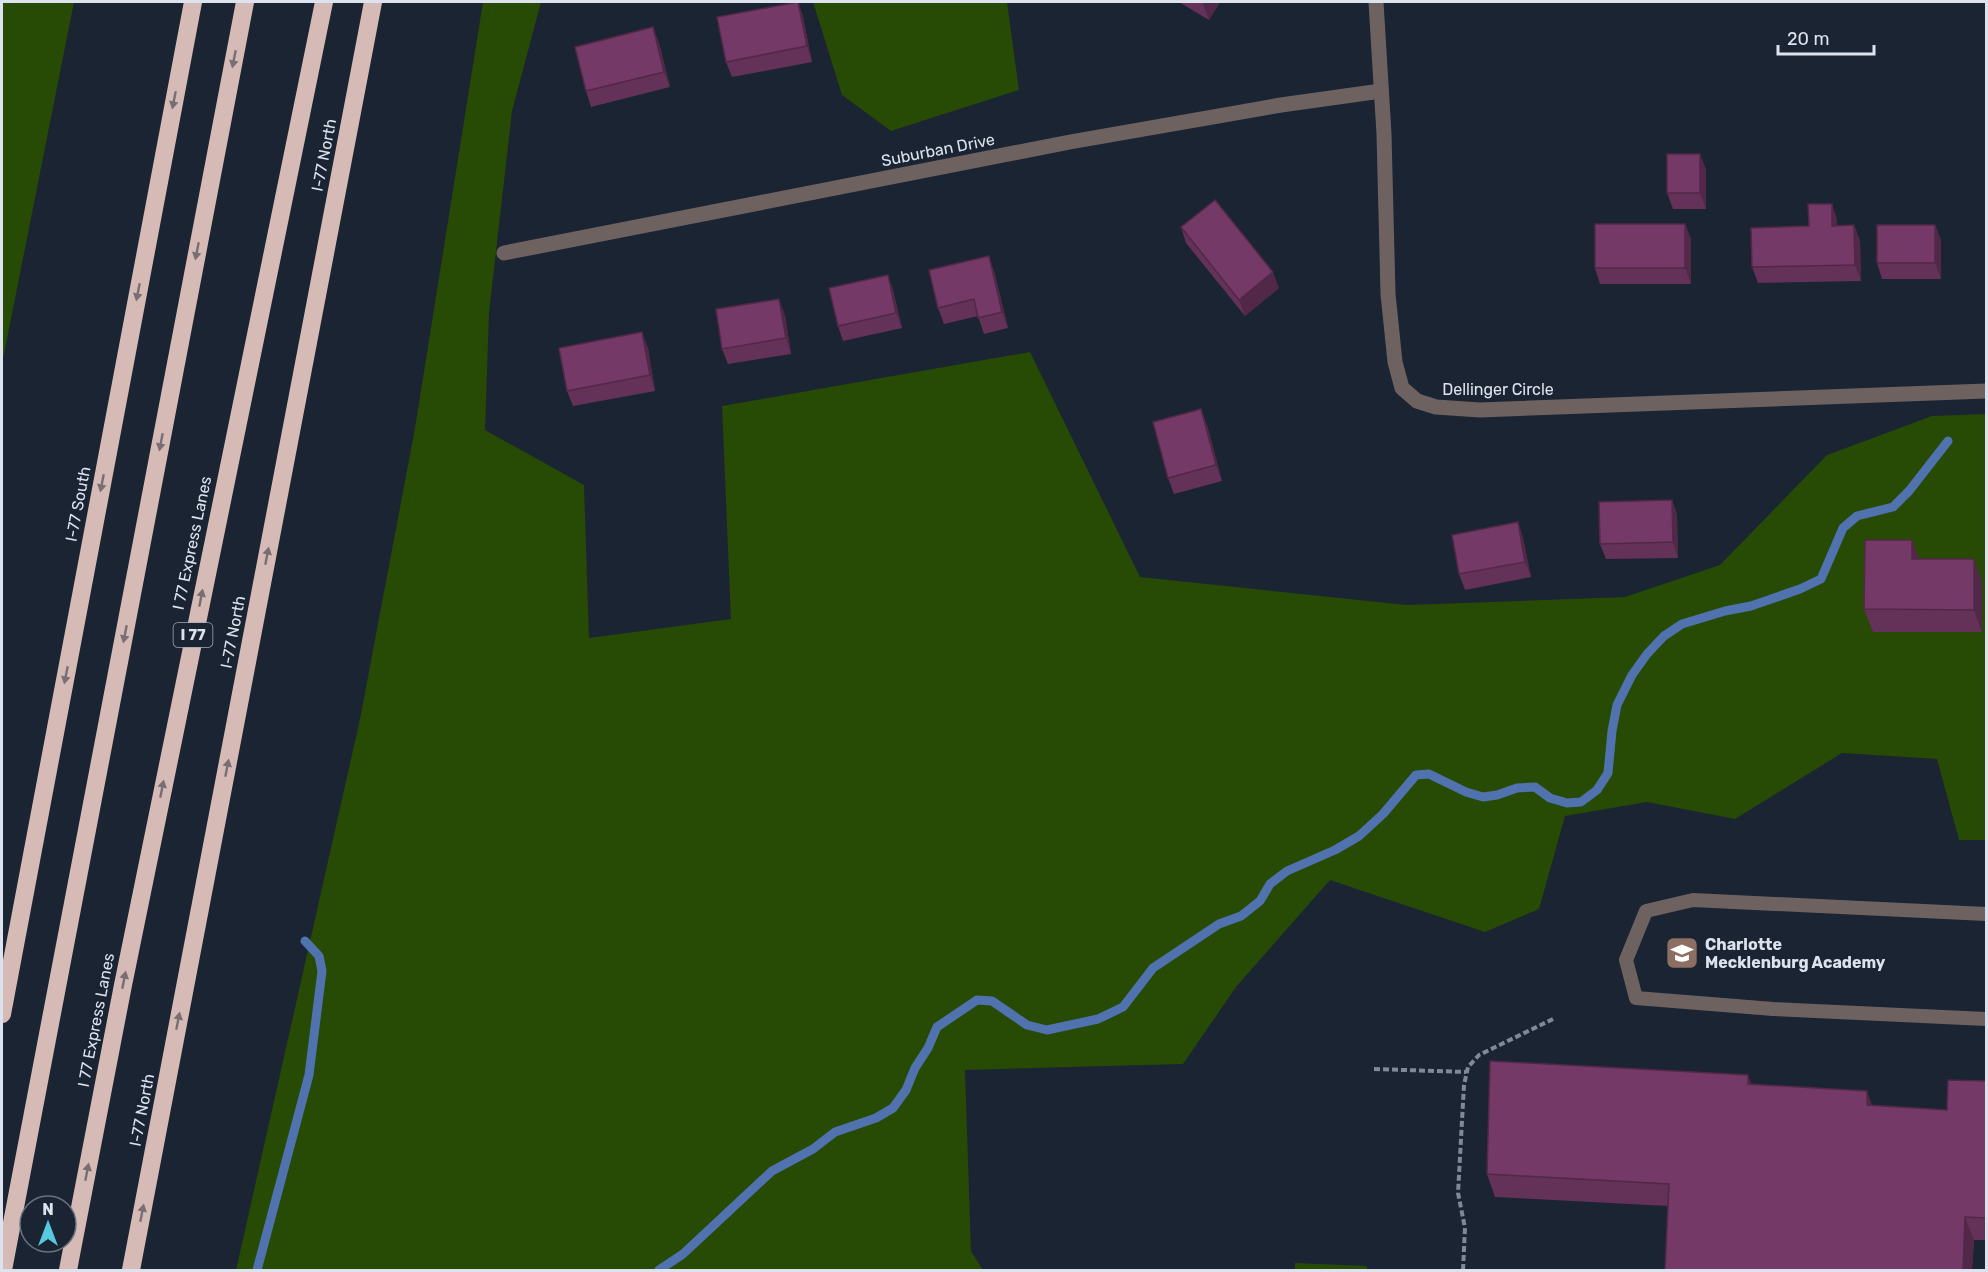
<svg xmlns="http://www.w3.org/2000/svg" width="1988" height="1272" viewBox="0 0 1988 1272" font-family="Rubik,sans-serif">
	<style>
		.green { fill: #274a05 }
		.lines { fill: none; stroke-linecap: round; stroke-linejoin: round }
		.stream { stroke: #5072ae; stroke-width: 9 }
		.path { stroke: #808996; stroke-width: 4; stroke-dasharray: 6 3; stroke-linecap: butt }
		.lane { stroke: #6e6260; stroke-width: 14 }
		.street { stroke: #6e6260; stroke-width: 15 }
		.highway { stroke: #d6bab5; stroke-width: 18 }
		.wall { fill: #643158 }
		.shaded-wall { fill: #512847 }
		.building { fill: #743966; stroke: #512847; stroke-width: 1.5 }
		.oneway { fill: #786f74 }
		.labels { text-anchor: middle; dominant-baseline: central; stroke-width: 4.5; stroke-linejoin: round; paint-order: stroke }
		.shield { fill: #1a2433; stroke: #a2aab6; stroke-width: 1.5 }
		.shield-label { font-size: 15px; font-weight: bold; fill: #dce3ee }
		.street-label { font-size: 16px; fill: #dce3ee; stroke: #1a2433 }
		.poi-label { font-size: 16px; font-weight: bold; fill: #dce3ee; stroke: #1a2433; text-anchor: start }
	</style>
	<rect width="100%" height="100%" fill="#1a2433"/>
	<g class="green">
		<polygon points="2,2 74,2 2,364"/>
		<polygon points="483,2 541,2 512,111 489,313 485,430 584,485 589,638 731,619 722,406 1030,352 1140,577 1407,605 1625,597 1720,565 1827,455 1932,416 1986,414 1986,840 1959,840 1937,759 1842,753 1735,819 1647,802 1565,816 1539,909 1485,932 1330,880 1236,987 1183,1064 965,1070 971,1251 983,1270 236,1270 360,719 415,428"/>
		<polygon points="813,2 1007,2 1019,90 891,131 842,95"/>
		<polygon points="1295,1263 1367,1266 1367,1270 1295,1270"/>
	</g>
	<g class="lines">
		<g class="stream">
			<polyline points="257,1270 309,1075 322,971 319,956 305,941"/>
			<polyline points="659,1270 683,1254 772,1171 813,1149 835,1132 876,1118 893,1108 906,1090 915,1068 928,1048 937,1027 977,1000 992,1001 1027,1025 1047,1030 1098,1019 1123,1007 1153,968 1219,924 1241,916 1260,901 1270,884 1287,871 1335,850 1359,836 1383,814 1416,775 1429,774 1466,792 1483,797 1497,795 1517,788 1535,787 1550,798 1567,803 1581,802 1597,790 1608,773 1612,731 1617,705 1632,675 1647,654 1664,636 1682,624 1725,611 1751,606 1800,589 1821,579 1843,528 1857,516 1893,507 1909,491 1948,441"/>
		</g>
		<g class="path">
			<polyline points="1374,1069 1466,1072"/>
			<polyline points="1463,1270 1465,1228 1458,1193 1464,1085 1468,1067 1479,1055 1553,1019"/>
		</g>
		<polyline class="lane" points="1986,914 1693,900 1646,911 1626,960 1636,998 1773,1009 1986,1019"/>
		<g class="street">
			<polyline points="1376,2 1384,134 1388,294 1395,362 1402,388 1417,401 1436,407 1480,410 1986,391"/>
			<polyline points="504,253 1070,142 1281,105 1381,91"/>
		</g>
		<g class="highway">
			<polyline points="2,1014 193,2"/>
			<polyline points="3,1270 245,2"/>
			<polyline points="68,1270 123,985 324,2"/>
			<polyline points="131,1270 373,2"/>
		</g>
	</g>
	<g class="wall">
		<polygon points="798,2 803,17 812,62 732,77 726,62"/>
		<polygon points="1179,2 1220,2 1209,20"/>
		<polygon points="659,43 670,87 591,107 586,91"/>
		<polygon points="1706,169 1706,209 1673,209 1667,193"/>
		<polygon points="1837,219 1837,226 1854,225 1860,241 1861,281 1758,283 1752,267 1809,226"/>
		<polygon points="1685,224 1691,239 1691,284 1600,284 1595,268"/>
		<polygon points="1935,225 1941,240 1941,279 1882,279 1877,263"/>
		<polygon points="1181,227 1279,288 1245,316 1186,243"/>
		<polygon points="994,271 1008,328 984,334 978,316 944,324 938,308"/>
		<polygon points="888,275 893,290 902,328 843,341 838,326"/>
		<polygon points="785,315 791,354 728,364 722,349"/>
		<polygon points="648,348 655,391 573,406 567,391"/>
		<polygon points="1207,425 1222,481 1174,494 1168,478"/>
		<polygon points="1672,500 1677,515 1678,558 1606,559 1600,544"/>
		<polygon points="1518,522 1523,538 1531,577 1465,590 1459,574"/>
		<polygon points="1912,540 1919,559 1982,582 1982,632 1873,632 1864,609"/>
		<polygon points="1748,1075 1751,1084 1872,1105 1947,1110 1986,1081 1986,1240 1974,1240 1972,1270 1665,1270 1668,1206 1495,1197 1487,1174"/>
	</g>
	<g class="shaded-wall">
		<polygon points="798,2 803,17 812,62 807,46"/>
		<polygon points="1205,2 1220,2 1209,20 1203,4"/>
		<polygon points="653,27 659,43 670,87 664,72"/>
		<polygon points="1700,154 1706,169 1706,209 1700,193"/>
		<polygon points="1832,204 1837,219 1838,241 1832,226"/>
		<polygon points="1685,224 1691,239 1691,284 1685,268"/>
		<polygon points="1854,225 1860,241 1861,281 1855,265"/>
		<polygon points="1935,225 1941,240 1941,279 1935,263"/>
		<polygon points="989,256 994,271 1008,328 1002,312"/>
		<polygon points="1273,272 1279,288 1245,316 1239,300"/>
		<polygon points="888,275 893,290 902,328 896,313"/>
		<polygon points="779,299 785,315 791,354 786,338"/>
		<polygon points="642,332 648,348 655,391 650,375"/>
		<polygon points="1201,409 1207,425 1222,481 1216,465"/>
		<polygon points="1672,500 1677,515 1678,558 1673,542"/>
		<polygon points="1518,522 1523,538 1531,577 1525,562"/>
		<polygon points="1912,540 1920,562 1912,559"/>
		<polygon points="1974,559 1982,582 1982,632 1974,610"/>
		<polygon points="1748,1075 1756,1097 1748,1084"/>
		<polygon points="1867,1091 1875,1114 1867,1105"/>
		<polygon points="1965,1217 1974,1240 1972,1270 1963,1270"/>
	</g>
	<g class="building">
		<polygon points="798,2 807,46 726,62 717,17"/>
		<polygon points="653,27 664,72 586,91 575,47"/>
		<rect x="1667" y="154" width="33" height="39"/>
		<polygon points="1215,200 1273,272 1239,300 1181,227"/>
		<polygon points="1808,204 1832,204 1832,226 1854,225 1855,265 1752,267 1751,228 1809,226"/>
		<rect x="1595" y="224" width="90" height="44"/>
		<rect x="1877" y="225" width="58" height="38"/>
		<polygon points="989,256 1002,312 978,318 974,299 938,308 929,270"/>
		<polygon points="888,275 896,313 838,326 829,288"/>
		<polygon points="779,299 786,338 722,349 716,309"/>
		<polygon points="642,332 650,375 567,391 559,348"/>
		<polygon points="1201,409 1216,465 1168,478 1153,422"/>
		<polygon points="1672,500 1673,542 1600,544 1599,502"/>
		<polygon points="1518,522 1525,562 1459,574 1452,535"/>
		<polygon points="1865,540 1912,540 1912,559 1974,559 1974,610 1864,609"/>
		<polygon points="1490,1061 1748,1075 1748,1084 1867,1091 1867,1105 1947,1110 1948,1080 1986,1081 1986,1218 1965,1217 1963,1270 1665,1270 1669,1184 1487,1174"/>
	</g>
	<defs><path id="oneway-solid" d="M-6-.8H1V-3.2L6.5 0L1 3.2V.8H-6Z" transform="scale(1.5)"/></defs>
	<g class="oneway">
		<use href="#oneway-solid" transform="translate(234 59) rotate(101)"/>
		<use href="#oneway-solid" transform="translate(174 100) rotate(101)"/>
		<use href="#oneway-solid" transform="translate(197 251) rotate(101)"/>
		<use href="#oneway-solid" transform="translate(138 292) rotate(101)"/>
		<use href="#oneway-solid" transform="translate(161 442) rotate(101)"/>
		<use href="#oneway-solid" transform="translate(102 483) rotate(101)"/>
		<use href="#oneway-solid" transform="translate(267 556) rotate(-79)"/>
		<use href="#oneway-solid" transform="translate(201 598) rotate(-79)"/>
		<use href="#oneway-solid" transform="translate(125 634) rotate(101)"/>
		<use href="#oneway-solid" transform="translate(66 675) rotate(101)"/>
		<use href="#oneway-solid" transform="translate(227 768) rotate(-79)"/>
		<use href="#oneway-solid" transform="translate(162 789) rotate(-79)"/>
		<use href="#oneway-solid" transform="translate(124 980) rotate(-79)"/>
		<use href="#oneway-solid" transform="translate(178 1021) rotate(-79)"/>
		<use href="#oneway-solid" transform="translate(87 1172) rotate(-79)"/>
		<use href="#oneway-solid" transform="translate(142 1213) rotate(-79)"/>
	</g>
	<defs>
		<g id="school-square" transform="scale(1.725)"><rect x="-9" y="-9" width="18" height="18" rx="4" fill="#8d6e63" stroke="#1a2433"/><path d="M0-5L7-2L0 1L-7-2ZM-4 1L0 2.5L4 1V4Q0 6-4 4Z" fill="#fff"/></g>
	</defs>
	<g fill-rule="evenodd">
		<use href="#school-square" x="1682" y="953"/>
	</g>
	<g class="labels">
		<rect class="shield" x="173.5" y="623" width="39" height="24" rx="4.5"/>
		<g class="shield-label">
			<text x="193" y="635">I 77</text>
		</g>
		<g class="street-label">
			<text transform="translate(938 150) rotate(-11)">Suburban Drive</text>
			<text transform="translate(324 155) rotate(-79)">I-77 North</text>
			<text x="1498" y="389">Dellinger Circle</text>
			<text transform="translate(78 504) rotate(-79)">I-77 South</text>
			<text transform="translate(192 543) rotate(-78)">I 77 Express Lanes</text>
			<text transform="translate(233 632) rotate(-79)">I-77 North</text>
			<text transform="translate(96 1020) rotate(-79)">I 77 Express Lanes</text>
			<text transform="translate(142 1110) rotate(-79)">I-77 North</text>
		</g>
		<g class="poi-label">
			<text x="1705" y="944">Charlotte<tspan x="1705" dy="18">Mecklenburg Academy</tspan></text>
		</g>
	</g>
	<rect width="1988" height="1272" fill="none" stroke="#dce3ee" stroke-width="6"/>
	<g transform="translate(48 1224)"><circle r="28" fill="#1a2433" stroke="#68707e" stroke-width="1.5"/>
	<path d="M0-4.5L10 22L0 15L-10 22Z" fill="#56c9e1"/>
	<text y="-9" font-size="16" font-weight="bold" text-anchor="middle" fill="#dce3ee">N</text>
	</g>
	<path d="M1778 45v9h96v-9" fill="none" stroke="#dce3ee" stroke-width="3"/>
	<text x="1787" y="45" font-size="18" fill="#dce3ee" stroke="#1a2433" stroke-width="4.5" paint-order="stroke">20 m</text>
</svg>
